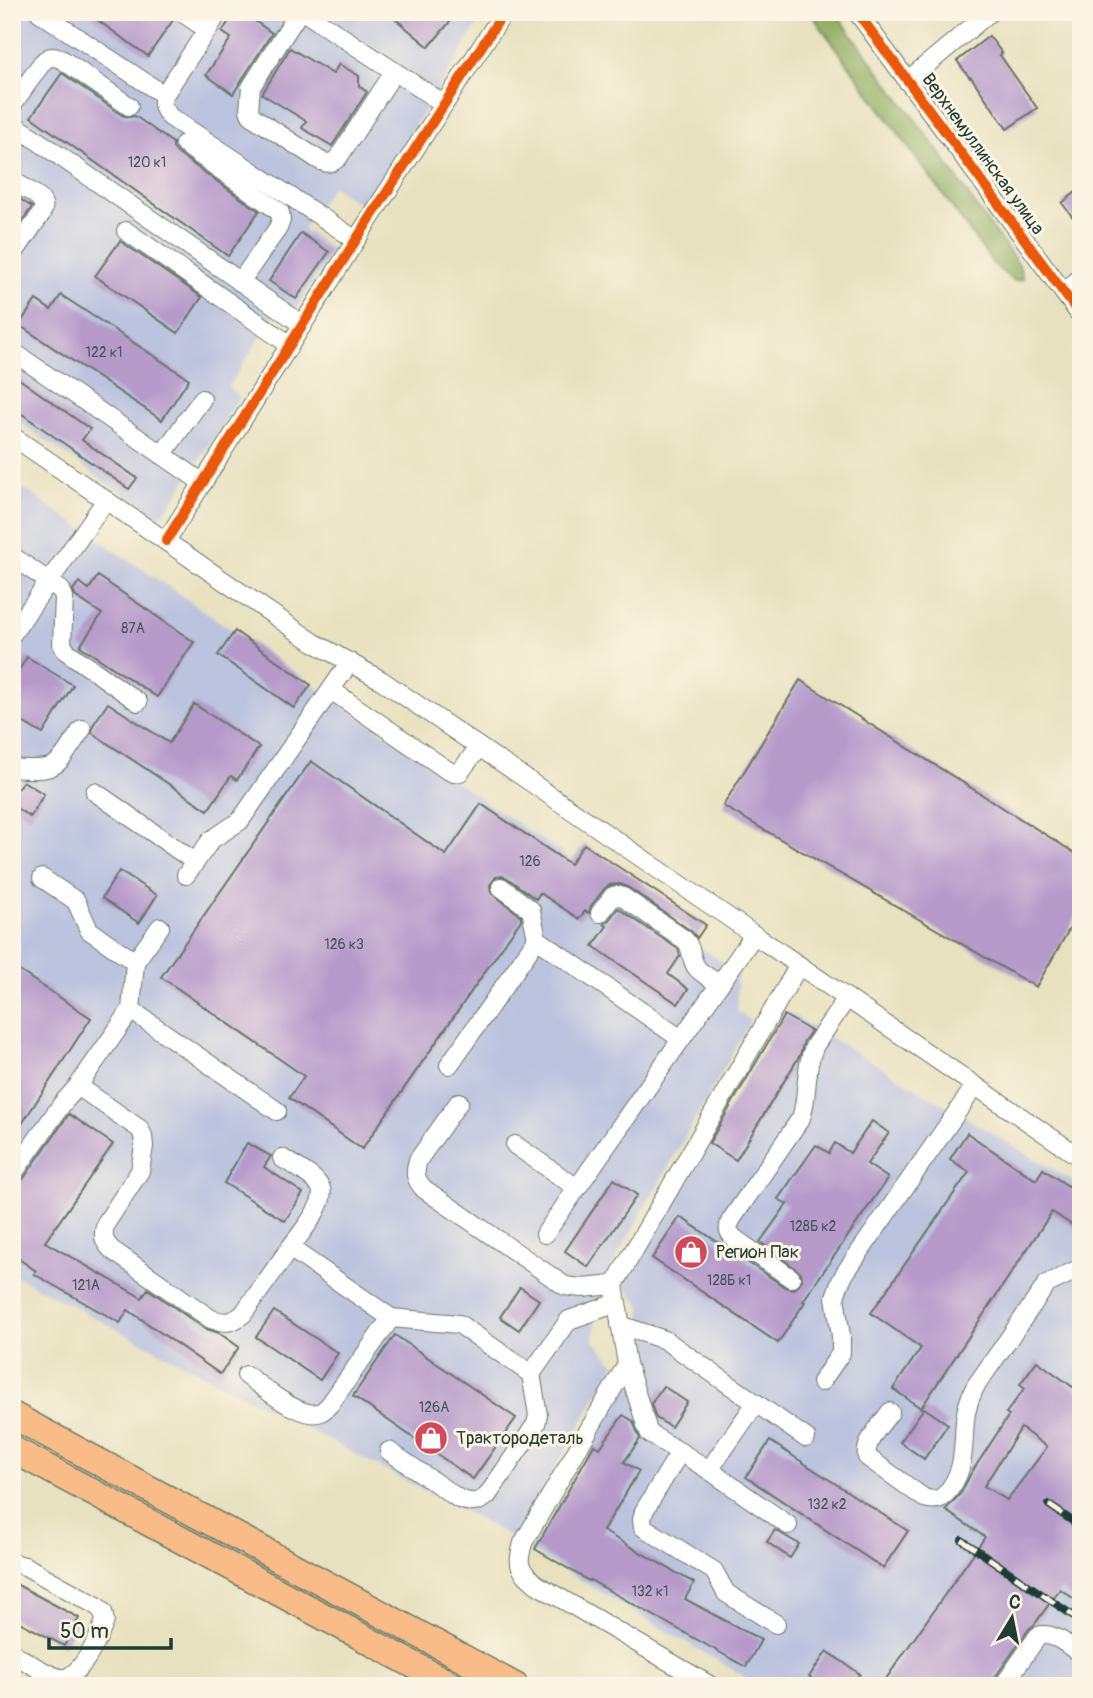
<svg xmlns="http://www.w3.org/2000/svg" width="1093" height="1698" viewBox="0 0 1093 1698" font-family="Pangolin,sans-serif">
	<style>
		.industrial { fill: #bcc3de }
		.forest { fill: #90ad60; stroke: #58754a; stroke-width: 2 }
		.building { fill: #b59aca; fill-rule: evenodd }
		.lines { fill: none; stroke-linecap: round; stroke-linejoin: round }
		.minor-casing { stroke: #657665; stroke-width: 20 }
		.highway-casing { stroke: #657665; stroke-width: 29 }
		.minor { stroke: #fff; stroke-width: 18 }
		.highway { stroke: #f9bc89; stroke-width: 26 }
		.rail-casing { stroke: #1f3d34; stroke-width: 8 }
		.rail { stroke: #fcf5e5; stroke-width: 5; stroke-dasharray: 16; stroke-linecap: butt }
		.cycleway-casing { stroke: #fcf5e5; stroke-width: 15 }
		.cycleway { stroke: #e8590c; stroke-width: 10 }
		.labels { text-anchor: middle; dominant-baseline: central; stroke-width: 6; stroke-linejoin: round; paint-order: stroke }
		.number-label { font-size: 14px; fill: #44545a }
		.street-label { font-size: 18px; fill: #1f3d34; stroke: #fcf5e5 }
		.poi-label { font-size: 18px; fill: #1f3d34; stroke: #fcf5e5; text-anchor: start }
	</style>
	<rect width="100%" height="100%" fill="#fcf5e5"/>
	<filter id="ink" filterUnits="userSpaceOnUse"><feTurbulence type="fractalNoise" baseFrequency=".0143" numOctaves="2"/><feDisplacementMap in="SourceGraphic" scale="14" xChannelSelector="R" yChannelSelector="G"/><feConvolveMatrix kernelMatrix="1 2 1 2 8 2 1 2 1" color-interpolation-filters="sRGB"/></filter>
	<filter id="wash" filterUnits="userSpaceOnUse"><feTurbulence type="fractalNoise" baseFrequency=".00686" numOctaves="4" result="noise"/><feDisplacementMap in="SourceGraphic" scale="28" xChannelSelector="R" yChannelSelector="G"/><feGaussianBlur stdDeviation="1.57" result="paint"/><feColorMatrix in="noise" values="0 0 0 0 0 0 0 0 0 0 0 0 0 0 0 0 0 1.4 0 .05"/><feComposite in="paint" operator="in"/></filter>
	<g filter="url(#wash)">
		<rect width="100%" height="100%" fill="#e8e1bf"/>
		<g class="industrial">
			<polygon points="12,12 484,12 449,73 362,206 332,186 303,229 333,250 296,309 268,291 277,312 228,387 240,397 164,514 155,516 12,417"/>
			<polygon points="12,481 737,972 737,1011 751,1021 598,1290 594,1341 615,1364 514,1539 486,1523 12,1274"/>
			<polygon points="786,1011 1081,1186 1081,1686 788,1686 757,1684 531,1551 637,1371 642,1307 624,1286"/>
		</g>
		<polygon class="forest" points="810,12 835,12 940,153 982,215 1019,265 1023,279 1014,281 995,266"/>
		<g id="blocks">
			<g class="building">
				<polygon points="86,12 166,12 173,20 148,56"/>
				<polygon points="235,12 242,12 272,33 233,94 206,75 231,38 222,32"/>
				<polygon points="387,12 458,12 429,47"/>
				<polygon points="989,36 1002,53 1000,55 1037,108 1007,129 971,77 970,78 957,61"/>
				<polygon points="290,48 333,74 339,64 359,76 359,86 367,92 332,146 302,128 306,121 262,94"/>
				<polygon points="62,73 122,115 129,117 135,116 173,143 173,148 177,153 259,211 228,256 31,117"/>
				<polygon points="1081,188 1081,228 1062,203"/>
				<polygon points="12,194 32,207 12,236"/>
				<polygon points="301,233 329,252 296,299 269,281"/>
				<polygon points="120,241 202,297 178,333 95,276"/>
				<polygon points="61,295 189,379 162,420 19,325 36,300 51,310"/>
				<polygon points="12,374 90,429 82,440 137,478 129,489 12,407"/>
				<polygon points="98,576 194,642 157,697 80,646 102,614 75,596 73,590 79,582 89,589"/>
				<polygon points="235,631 311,685 294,708 218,655"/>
				<polygon points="27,657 73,685 43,734 12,716 12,681"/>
				<polygon points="800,680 1081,857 1081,909 1036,987 723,806"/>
				<polygon points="108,703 169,743 194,704 259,747 237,780 231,776 208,810 92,733 93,725"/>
				<polygon points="311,761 446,855 481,804 570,864 584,844 706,925 697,938 691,931 629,888 620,884 610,885 605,888 591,906 589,913 585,911 579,919 540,893 536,899 507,878 502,876 496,877 490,885 491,892 521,916 521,920 362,1149 289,1098 304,1076 161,977"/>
				<polygon points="23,781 44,794 30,817 12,805 12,797"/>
				<polygon points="119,871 157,895 139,923 102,898"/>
				<polygon points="618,908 678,949 680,956 668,974 688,989 678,1004 593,946 607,926 604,924 609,920"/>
				<polygon points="12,966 91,1018 12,1139"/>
				<polygon points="784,1015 811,1031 804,1041 800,1055 736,1160 709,1143"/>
				<polygon points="69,1114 113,1144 45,1242 142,1298 148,1289 204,1328 219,1333 239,1347 220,1374 128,1310 120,1323 34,1274 36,1271 12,1254 12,1186 17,1185 21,1182"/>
				<polygon points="872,1121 889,1133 867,1164 888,1178 803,1301 805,1302 778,1343 652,1258 680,1217 785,1287 791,1289 796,1288 802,1280 801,1273 760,1242 787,1204 778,1199 816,1145 829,1153 835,1143 850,1153"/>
				<polygon points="967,1133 1036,1180 1043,1169 1081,1195 1081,1231 1052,1212 921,1408 893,1389 921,1348 871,1313 969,1172 950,1159"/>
				<polygon points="247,1143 271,1156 264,1167 303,1193 285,1221 224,1183"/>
				<polygon points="614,1179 637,1195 588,1267 565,1251"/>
				<polygon points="520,1287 539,1300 519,1330 500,1317"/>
				<polygon points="274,1311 338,1353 320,1380 256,1337"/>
				<polygon points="395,1335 516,1418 473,1479 353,1396"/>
				<path d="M1037,1361L1081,1393V1604L1060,1589L1034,1625L1029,1629L994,1679L992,1686H881L985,1537L945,1510L961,1493L970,1475L1009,1415L1006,1413L1025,1388L1020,1384ZM1021,1428L1047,1447L1007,1500L984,1486Z"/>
				<polygon points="663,1386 687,1402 671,1427 656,1418 651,1404"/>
				<polygon points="924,1408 948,1424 924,1459 900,1442"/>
				<polygon points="623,1415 633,1421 640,1439 624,1462 639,1471 603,1531 694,1583 685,1599 761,1640 746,1667 590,1580 589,1581 535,1549 594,1445 600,1448"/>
				<polygon points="770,1441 908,1531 883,1568 746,1477"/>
				<polygon points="775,1530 799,1544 790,1558 767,1542"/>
				<polygon points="12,1582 79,1618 64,1646 12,1618"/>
				<polygon points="827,1651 860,1674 851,1686 822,1686 809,1677"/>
			</g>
		</g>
	</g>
	<g filter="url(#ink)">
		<use href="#blocks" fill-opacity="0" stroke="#657665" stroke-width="2"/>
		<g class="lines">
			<g class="minor-casing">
				<g id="minor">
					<polyline points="39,12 164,95"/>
					<polyline points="181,12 208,30"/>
					<path d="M219,12L164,95C161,105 164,110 170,117L356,240"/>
					<path d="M299,12L251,87L249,110L251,115L256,119L319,160C327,164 331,164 338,158L394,72"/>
					<polyline points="304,12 444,104"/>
					<polyline points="857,12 1081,316"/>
					<polyline points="907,81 990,12"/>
					<path d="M12,105L42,63C49,55 54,56 63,60L129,106"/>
					<polyline points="12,123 303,325"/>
					<polyline points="184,144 280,212 281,220 278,228 240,282"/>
					<path d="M12,180C19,185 39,195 42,202C45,207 43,209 41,214L12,256"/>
					<polyline points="126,231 290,345"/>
					<polyline points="1064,293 1081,277"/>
					<polyline points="12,351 203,483"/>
					<polyline points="12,436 313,642 381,680 1081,1158"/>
					<polyline points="162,455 202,399"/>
					<polyline points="166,541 356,240 504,12"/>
					<polyline points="12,556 61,590 64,597 62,644 66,651 138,702"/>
					<polyline points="12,634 106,500"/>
					<polyline points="331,690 447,770 454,773 460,772 479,747"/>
					<path d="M12,768C60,772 56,767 82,729"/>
					<polyline points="95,792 195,862"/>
					<polyline points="186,875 211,840 240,821 350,662"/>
					<polyline points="42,878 76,901 89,930 135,962"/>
					<polyline points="501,887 531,910 537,939"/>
					<path d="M600,913L613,896L617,895L623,897L685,940C693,948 690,958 696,967C701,974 712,979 719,984"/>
					<path d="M160,927L135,962L131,1010L78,1086L134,1125L140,1129L143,1136L144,1146L140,1171L106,1223C102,1235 103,1241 112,1250L211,1319C225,1323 231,1324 243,1314L290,1248"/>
					<polyline points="131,1010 277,1111"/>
					<polyline points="449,1065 537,939 681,1039"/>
					<path d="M459,1102L418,1160C414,1173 415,1179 424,1189L565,1286L582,1288L614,1285"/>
					<polyline points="515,1145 577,1188"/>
					<path d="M282,1158C294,1166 311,1174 319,1185C331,1200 299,1235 290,1248L391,1318L459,1324L531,1374L569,1320L617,1303"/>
					<polyline points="12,1175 62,1104 78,1086"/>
					<polyline points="545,1234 754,935"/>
					<path d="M791,1278L735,1239C728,1232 727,1229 731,1220L801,1118C809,1094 804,1068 815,1045L847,998"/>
					<polyline points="620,1325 665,1340 806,1438"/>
					<polyline points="627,1364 647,1428 650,1434 680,1452 644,1511 642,1520 643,1527 714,1571 726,1593 776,1624"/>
					<path d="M246,1375C262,1386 301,1421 321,1412C325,1410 327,1407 330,1404L391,1318"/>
					<polyline points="821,1382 841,1353 841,1336 835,1297 839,1285 845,1273 975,1086"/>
					<path d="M890,1412C882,1424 864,1441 867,1457L924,1498C937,1502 943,1499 951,1487C967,1465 962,1438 966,1413C968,1403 971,1395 975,1387L1047,1284L1081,1268"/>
					<path d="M389,1451L459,1499C471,1503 477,1504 487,1496L536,1424L538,1415L531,1374"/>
					<polyline points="680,1452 709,1470 788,1525"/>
					<polyline points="709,1470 756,1403"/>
					<path d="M12,1563L25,1566L97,1606L103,1612L105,1621C99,1637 80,1680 61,1678C49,1677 23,1659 12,1653"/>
					<path d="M711,1686L536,1584C518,1568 517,1566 523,1543L627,1364L614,1285L799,965"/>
					<path d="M1003,1686L1038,1636C1054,1631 1068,1646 1081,1654"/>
				</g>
			</g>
			<g class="highway-casing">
				<g id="highway">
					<polyline points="12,1415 515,1686"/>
					<polyline points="12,1449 453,1686"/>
				</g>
			</g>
			<use href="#minor" class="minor"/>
			<use href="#highway" class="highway"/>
			<g class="rail-casing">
				<g id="rail">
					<polyline points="1049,1505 1081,1527"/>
					<polyline points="962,1540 1081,1621"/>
				</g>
			</g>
			<use href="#rail" class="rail"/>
			<g class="cycleway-casing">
				<g id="cycleway">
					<polyline points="857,12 1081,316"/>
					<polyline points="166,541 356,240 504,12"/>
				</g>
			</g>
			<use href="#cycleway" class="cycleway"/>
		</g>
	</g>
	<defs>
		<g id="shop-disc" transform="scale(1.75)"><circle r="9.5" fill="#d1495b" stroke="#fcf5e5"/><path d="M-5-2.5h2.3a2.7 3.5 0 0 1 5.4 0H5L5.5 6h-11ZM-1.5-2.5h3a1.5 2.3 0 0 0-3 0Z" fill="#fff"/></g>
	</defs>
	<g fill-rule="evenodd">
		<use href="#shop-disc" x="691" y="1252"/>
		<use href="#shop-disc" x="431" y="1438"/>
	</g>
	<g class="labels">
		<g class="number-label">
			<text x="147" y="162">120 к1</text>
			<text x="104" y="352">122 к1</text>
			<text x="133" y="628">87А</text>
			<text x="530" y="861">126</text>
			<text x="344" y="944">126 к3</text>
			<text x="813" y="1226">128Б к2</text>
			<text x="729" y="1280">128Б к1</text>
			<text x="86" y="1285">121А</text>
			<text x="434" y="1407">126А</text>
			<text x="827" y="1504">132 к2</text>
			<text x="650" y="1591">132 к1</text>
		</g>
		<g class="street-label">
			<text transform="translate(983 154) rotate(54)">Верхнемуллинская улица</text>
		</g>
		<g class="poi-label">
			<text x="716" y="1252">Регион Пак</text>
			<text x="456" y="1438">Трактородеталь</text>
		</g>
	</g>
	<rect width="1093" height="1698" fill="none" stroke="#fcf5e5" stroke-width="42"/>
	<g transform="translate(1012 1618) rotate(10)" stroke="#fcf5e5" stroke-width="5" paint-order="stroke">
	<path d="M0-5L12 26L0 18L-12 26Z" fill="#1f3d34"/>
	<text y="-10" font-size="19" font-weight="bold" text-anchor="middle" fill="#1f3d34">С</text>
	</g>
	<path d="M49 1638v10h122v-10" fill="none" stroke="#1f3d34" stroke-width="3.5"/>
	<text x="60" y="1638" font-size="21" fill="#1f3d34" stroke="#fcf5e5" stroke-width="5" paint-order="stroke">50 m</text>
</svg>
